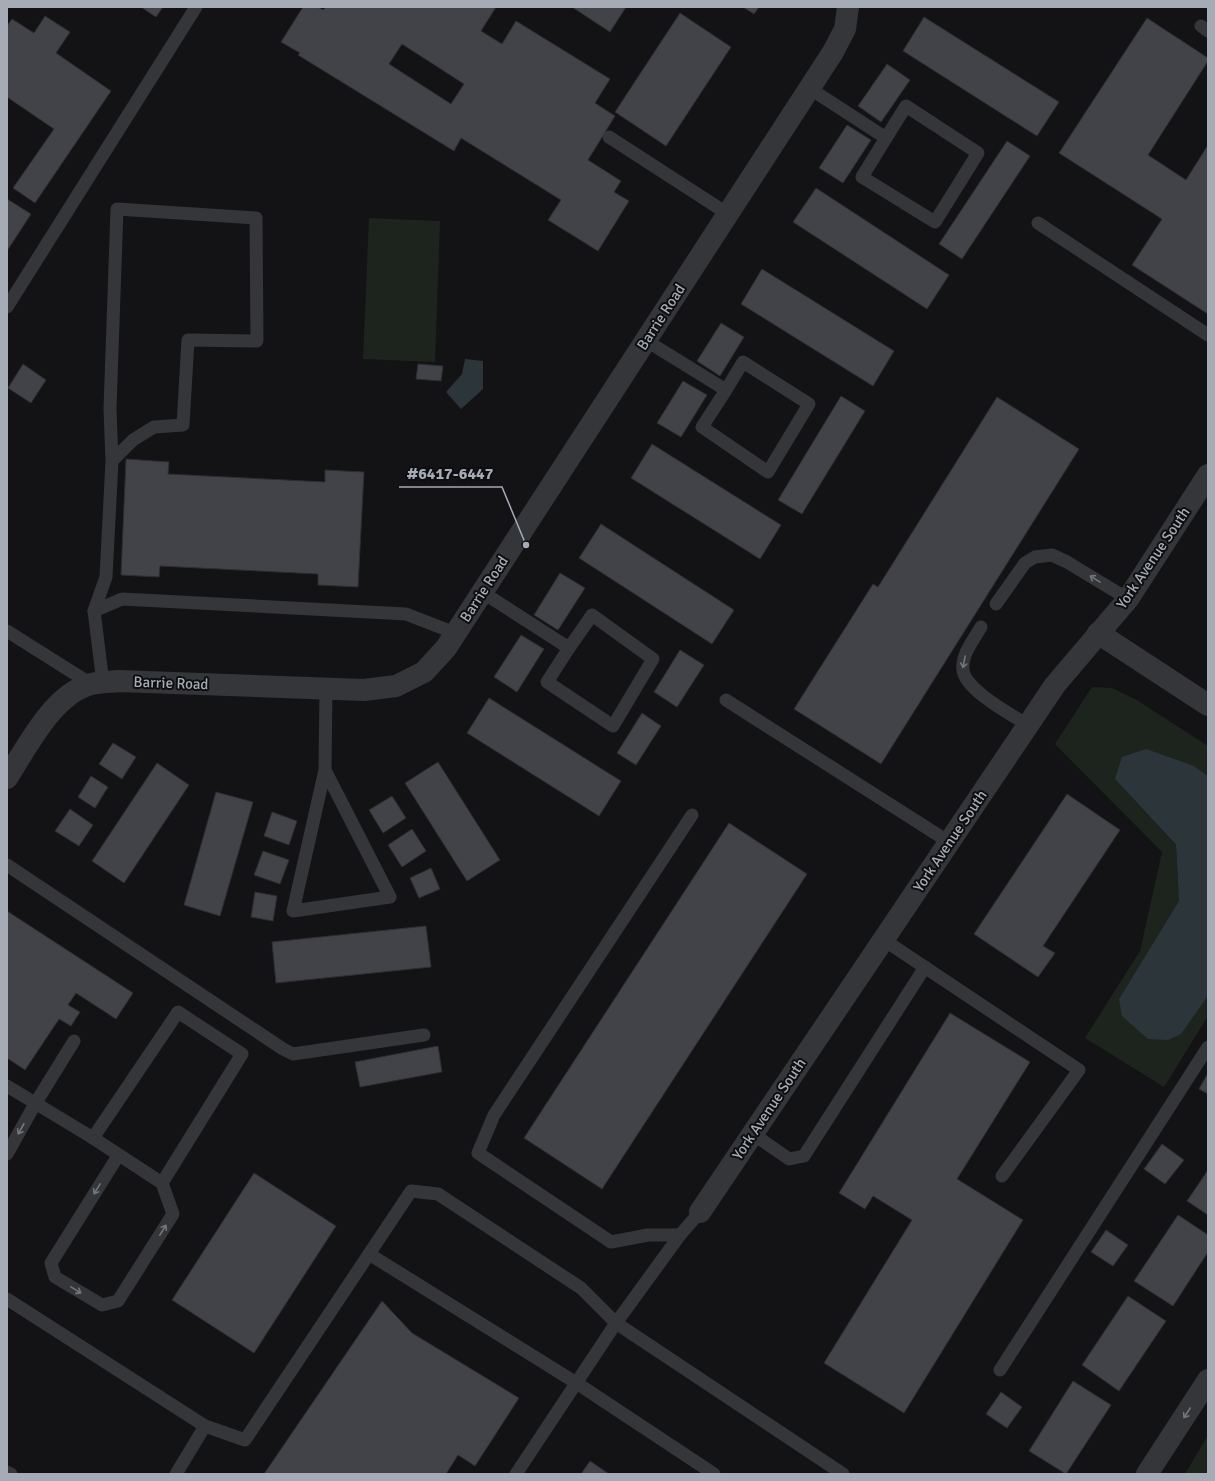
<svg xmlns="http://www.w3.org/2000/svg" width="1215" height="1481" viewBox="0 0 1215 1481" font-family="Signika,sans-serif">
	<style>
		.green { fill: #1d241d }
		.water { fill: #2c363a }
		.building { fill: #424348; stroke: #2d2e31; fill-rule: evenodd }
		.lines { fill: none; stroke-linecap: round; stroke-linejoin: round }
		.service { stroke: #34363a; stroke-width: 13 }
		.minor { stroke: #34363a; stroke-width: 22 }
		.tertiary { stroke: #34363a; stroke-width: 22 }
		.oneway { stroke: #72777e }
		.labels { text-anchor: middle; dominant-baseline: central; stroke-width: 4; stroke-linejoin: round; paint-order: stroke }
		.street-label { font-size: 15px; fill: #a5acb5; stroke: #0e0e10 }
		.leader { fill: none; stroke: #a5acb5; stroke-width: 1.5 }
		.callout-dot { fill: #a5acb5; stroke: #0e0e10; stroke-width: 1.5 }
		.callout-label { font-size: 16px; text-anchor: middle; font-weight: bold; fill: #a5acb5; stroke: #0e0e10; stroke-width: 4; stroke-linejoin: round; paint-order: stroke }
	</style>
	<rect width="100%" height="100%" fill="#131315"/>
	<g class="green">
		<polygon points="369,218 440,221 435,362 363,359"/>
		<polygon points="1092,687 1112,688 1135,699 1208,746 1208,776 1194,766 1115,779 1176,846 1179,901 1119,999 1181,1034 1208,996 1208,1016 1164,1087 1085,1038 1140,951 1162,852 1055,744"/>
		<polygon points="1208,1435 1208,1474 1185,1474"/>
	</g>
	<g class="water">
		<polygon points="465,359 483,361 483,389 461,409 446,392 462,374"/>
		<polygon points="1146,749 1194,766 1208,776 1208,996 1181,1034 1168,1040 1148,1039 1122,1016 1119,999 1179,901 1176,845 1115,779 1122,757"/>
	</g>
	<g class="building">
		<polygon points="141,7 163,7 156,17"/>
		<path d="M303,7H318L323,10L326,7H496L481,31L502,44L516,21L610,79L595,103L615,116L588,160L621,181L614,192L629,201L598,251L548,220L561,200L461,138L454,151L298,55L300,53L281,42ZM402,44L464,84L451,104L389,64Z"/>
		<polygon points="572,7 626,7 610,32"/>
		<polygon points="743,7 759,7 754,14"/>
		<polygon points="680,13 731,47 666,146 615,112"/>
		<polygon points="45,16 70,32 56,53 111,91 35,203 13,188 54,129 7,97 7,26 12,19 34,33"/>
		<polygon points="924,17 1059,102 1037,136 903,51"/>
		<polygon points="1147,18 1208,58 1208,61 1148,155 1186,180 1208,145 1208,314 1132,265 1162,219 1059,153"/>
		<polygon points="887,64 910,80 881,122 858,106"/>
		<polygon points="847,125 871,140 843,183 819,168"/>
		<polygon points="1007,141 1030,156 962,259 939,244"/>
		<polygon points="816,188 949,275 927,309 793,222"/>
		<polygon points="7,199 31,214 7,251"/>
		<polygon points="762,269 894,351 873,386 741,304"/>
		<polygon points="721,323 744,337 720,376 697,361"/>
		<polygon points="23,364 46,380 31,403 8,388"/>
		<polygon points="418,364 443,366 441,381 416,379"/>
		<polygon points="683,381 707,395 681,437 657,423"/>
		<polygon points="841,396 865,411 802,514 778,500"/>
		<polygon points="997,397 1079,449 881,764 794,709 873,584 878,587"/>
		<polygon points="652,444 781,525 760,559 631,478"/>
		<polygon points="126,459 169,462 168,474 325,482 325,470 364,472 358,587 318,585 318,574 160,566 159,577 121,575"/>
		<polygon points="601,524 734,610 712,644 579,558"/>
		<polygon points="560,573 585,588 558,630 534,615"/>
		<polygon points="521,635 544,649 517,692 494,677"/>
		<polygon points="680,650 704,665 677,707 654,692"/>
		<polygon points="489,698 621,781 599,816 467,733"/>
		<polygon points="642,713 661,726 636,765 617,753"/>
		<polygon points="113,743 136,757 122,779 99,764"/>
		<polygon points="438,762 500,860 467,881 405,783"/>
		<polygon points="157,763 189,785 124,883 92,861"/>
		<polygon points="91,776 108,787 95,808 78,797"/>
		<polygon points="216,792 253,802 220,916 184,905"/>
		<polygon points="1067,794 1120,830 1043,946 1055,953 1038,977 974,934"/>
		<polygon points="392,796 406,818 383,833 369,810"/>
		<polygon points="70,809 93,825 79,846 55,831"/>
		<polygon points="272,812 297,821 289,845 264,836"/>
		<polygon points="729,823 807,874 602,1189 524,1138"/>
		<polygon points="412,829 426,851 402,867 388,845"/>
		<polygon points="263,851 289,860 280,884 254,875"/>
		<polygon points="431,868 440,889 419,898 410,878"/>
		<polygon points="255,892 277,896 273,921 251,917"/>
		<polygon points="7,911 133,993 116,1019 76,993 68,1005 80,1012 71,1026 59,1019 25,1070 7,1058"/>
		<polygon points="426,926 431,967 276,983 272,942"/>
		<polygon points="950,1013 1030,1062 957,1179 1023,1220 904,1413 824,1363 912,1220 873,1196 865,1209 839,1193"/>
		<polygon points="438,1046 442,1072 360,1087 355,1062"/>
		<polygon points="1208,1073 1208,1094 1199,1089"/>
		<polygon points="1162,1144 1184,1160 1165,1184 1144,1169"/>
		<polygon points="1208,1170 1208,1215 1187,1201"/>
		<polygon points="254,1173 336,1226 254,1353 172,1300"/>
		<polygon points="1178,1215 1208,1235 1208,1252 1173,1306 1134,1281"/>
		<polygon points="1106,1230 1128,1245 1113,1266 1091,1252"/>
		<polygon points="1128,1296 1166,1321 1119,1391 1082,1365"/>
		<polygon points="382,1301 412,1333 519,1398 475,1466 458,1455 446,1474 264,1474"/>
		<polygon points="1073,1381 1111,1405 1066,1474 1029,1451"/>
		<polygon points="1001,1392 1022,1407 1007,1428 986,1414"/>
		<polygon points="590,1461 609,1474 581,1474"/>
	</g>
	<g class="lines">
		<g class="service">
			<polyline points="1201,26 1208,31"/>
			<polyline points="809,88 886,138 906,106 978,153 935,222 862,177 886,138"/>
			<polyline points="609,137 728,214"/>
			<polyline points="1038,223 1208,335"/>
			<polyline points="7,307 196,7"/>
			<polyline points="645,340 726,390 743,362 809,404 768,472 702,427 726,390"/>
			<polyline points="482,592 569,648 592,615 653,659 613,726 547,682 569,648"/>
			<polyline points="996,604 1025,563 1035,557 1052,555 1067,562 1128,599"/>
			<polyline points="94,611 122,599 406,614 455,633"/>
			<path d="M981,627C974,639 961,655 963,670C965,690 1012,715 1028,725"/>
			<polyline points="7,631 91,684"/>
			<polyline points="103,683 94,611 106,577 112,461 110,409 117,209 256,218 257,341 188,340 183,425 154,427 133,440 112,461"/>
			<polyline points="726,700 949,842"/>
			<polyline points="325,770 293,911 390,897 325,770 326,688"/>
			<polyline points="7,865 283,1049 293,1054 424,1035"/>
			<polyline points="884,940 1079,1070 1002,1176"/>
			<polyline points="7,1086 93,1138 162,1183 173,1214 118,1301 102,1305 55,1277 51,1263 118,1156"/>
			<polyline points="753,1134 789,1159 804,1156 925,967"/>
			<polyline points="93,1138 178,1012 242,1054 162,1183"/>
			<polyline points="7,1154 35,1104 74,1041"/>
			<polyline points="680,1235 648,1235 611,1242 478,1153 494,1115 692,815"/>
			<polyline points="369,1254 578,1384 714,1474"/>
			<polyline points="7,1299 205,1426 176,1474"/>
			<polyline points="1000,1370 1208,1047"/>
			<polyline points="205,1426 245,1440 411,1191 438,1194 581,1288 616,1323 843,1474"/>
			<polyline points="7,1472 11,1474"/>
			<polyline points="516,1474 616,1323 680,1235 700,1212"/>
		</g>
		<g class="minor">
			<polyline points="1098,633 1208,705"/>
			<path d="M7,778C27,747 53,694 91,684C100,682 110,682 119,681L364,690L396,686L424,672L446,648L833,52L845,29L848,7"/>
			<polyline points="700,1212 1055,685 1128,599 1208,475"/>
		</g>
		<polyline class="tertiary" points="1147,1474 1208,1380"/>
	</g>
	<defs><path id="oneway-shaft" d="M-6 0H5M1.5-3L5.5 0L1.5 3" fill="none" stroke-width="1.6" stroke-linecap="round" stroke-linejoin="round"/></defs>
	<g class="oneway">
		<use href="#oneway-shaft" transform="translate(1095 579) rotate(-148)"/>
		<use href="#oneway-shaft" transform="translate(964 662) rotate(101)"/>
		<use href="#oneway-shaft" transform="translate(21 1129) rotate(119)"/>
		<use href="#oneway-shaft" transform="translate(97 1189) rotate(122)"/>
		<use href="#oneway-shaft" transform="translate(163 1230) rotate(-58)"/>
		<use href="#oneway-shaft" transform="translate(76 1290) rotate(31)"/>
		<use href="#oneway-shaft" transform="translate(1187 1413) rotate(123)"/>
	</g>
	<g class="labels">
		<g class="street-label">
			<text transform="translate(661 317) rotate(-57)">Barrie Road</text>
			<text transform="translate(1153 558) rotate(-56)">York Avenue South</text>
			<text transform="translate(484 589) rotate(-57)">Barrie Road</text>
			<text transform="translate(171 683) rotate(2)">Barrie Road</text>
			<text transform="translate(950 841) rotate(-56)">York Avenue South</text>
			<text transform="translate(769 1109) rotate(-56)">York Avenue South</text>
		</g>
	</g>
	<path class="leader" d="M526 545L502 487H399"/>
	<circle class="callout-dot" cx="526" cy="545" r="4"/>
	<g class="callout-label">
		<text x="450" y="479">#6417-6447</text>
	</g>
	<rect width="1215" height="1481" fill="none" stroke="#a5acb5" stroke-width="16"/>
</svg>
